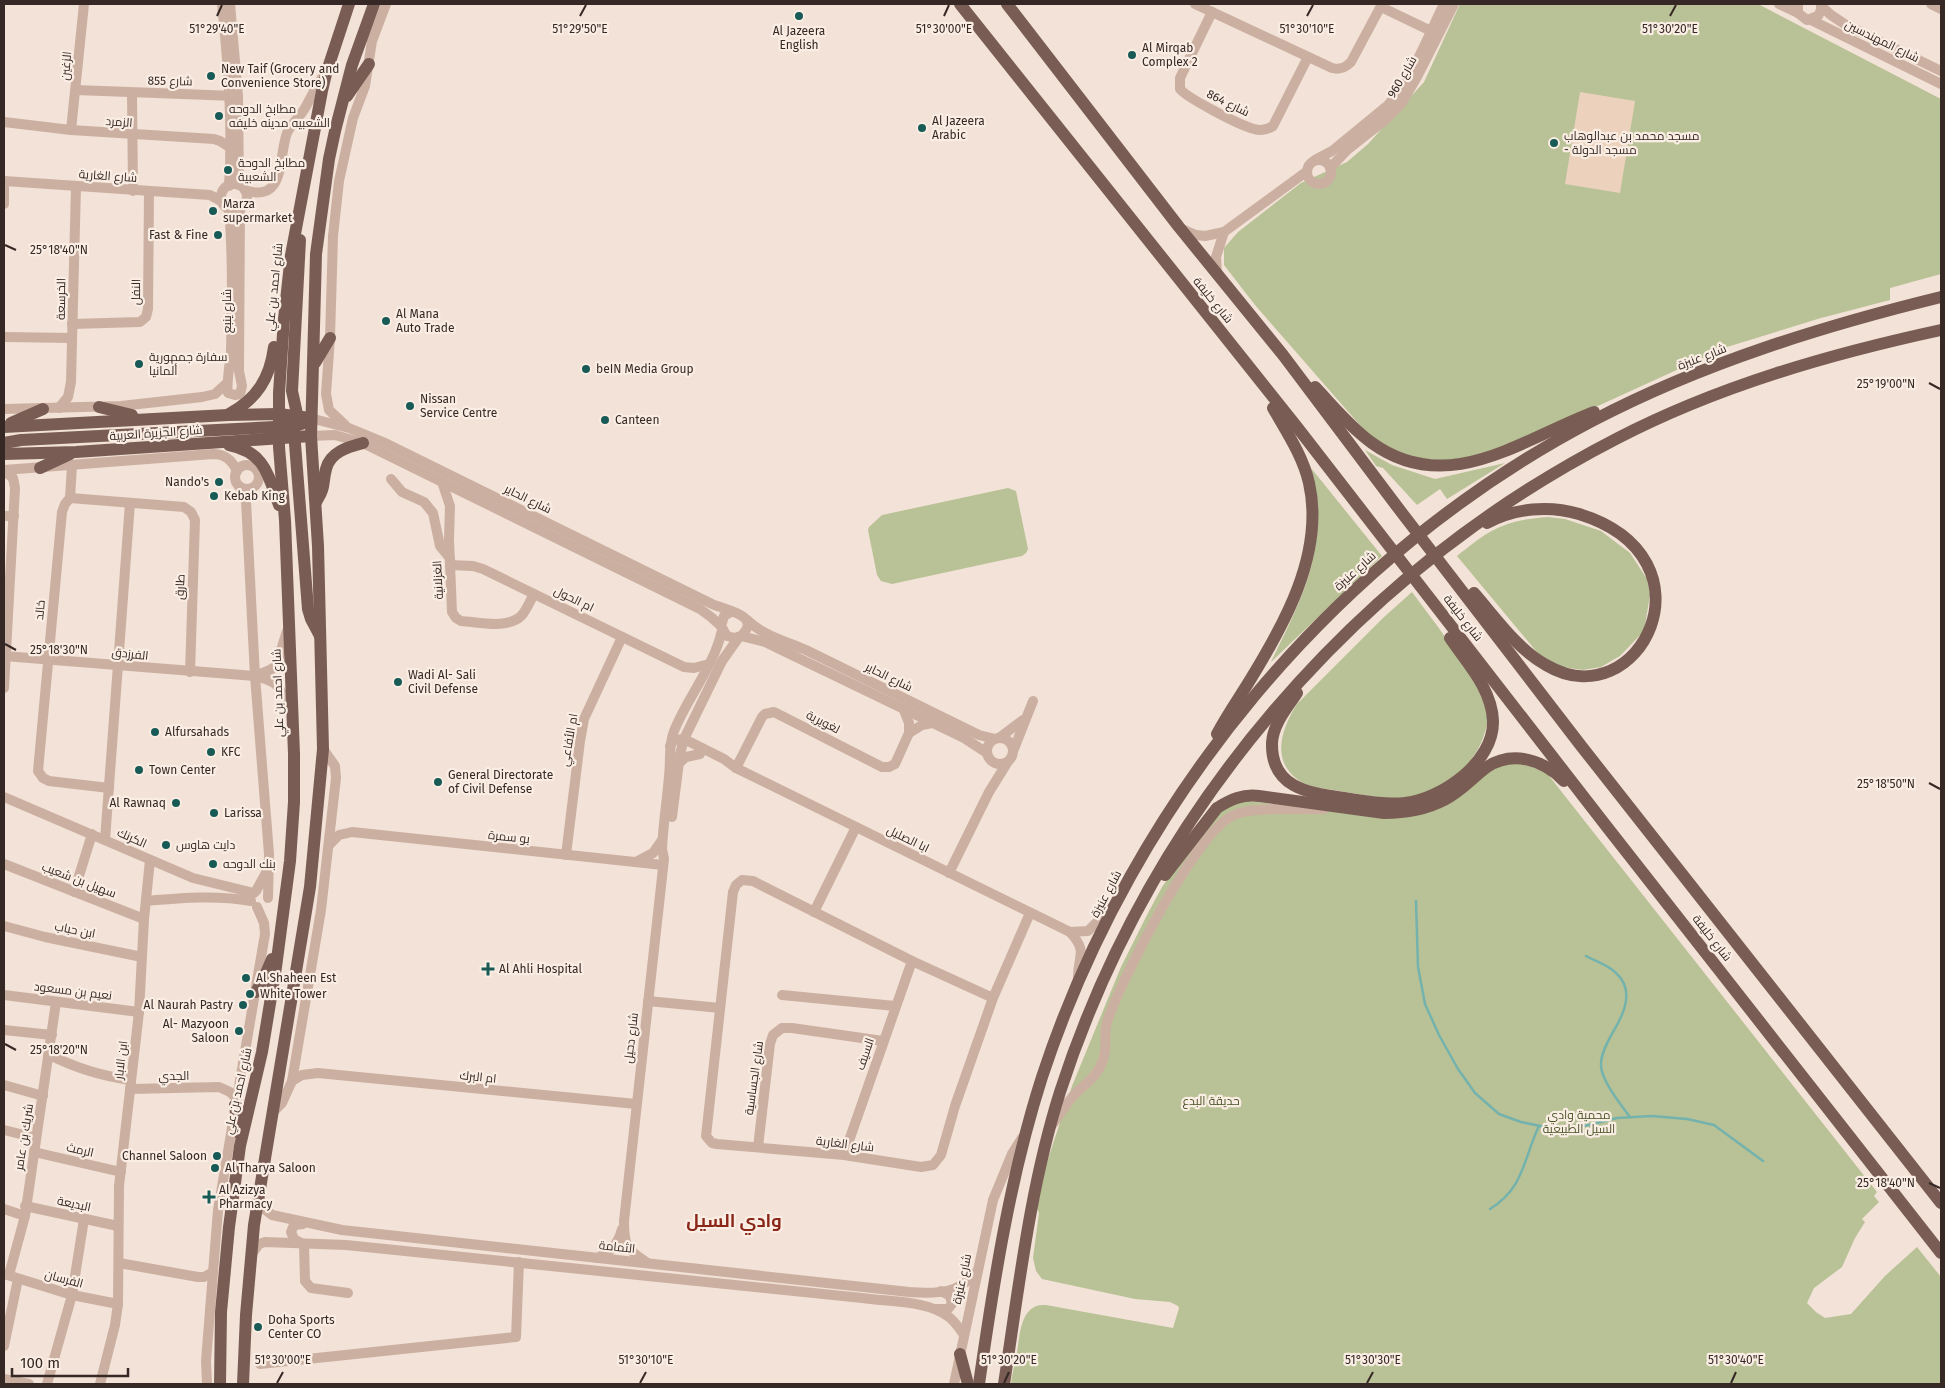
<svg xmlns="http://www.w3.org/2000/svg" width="1945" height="1388" viewBox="0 0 1945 1388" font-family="'Fira Sans',Cairo,sans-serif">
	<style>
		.green { fill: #b9c296 }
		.plaza { fill: #ecd2bd }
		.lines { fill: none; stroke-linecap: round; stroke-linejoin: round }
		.stream { stroke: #74b2ad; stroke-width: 2.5 }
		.minor { stroke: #cbb0a2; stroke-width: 10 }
		.major { stroke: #795d55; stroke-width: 12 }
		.ticks { fill: none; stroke: #352825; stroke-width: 2 }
		.poi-dot { fill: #185a56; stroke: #faede3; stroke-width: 2 }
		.labels { text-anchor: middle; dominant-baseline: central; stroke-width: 4.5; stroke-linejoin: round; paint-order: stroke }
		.poi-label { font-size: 12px; fill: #352825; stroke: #faede3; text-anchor: start }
		.street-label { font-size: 12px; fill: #352825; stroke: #faede3 }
		.park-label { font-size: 12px; fill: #4a5527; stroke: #faede3 }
		.district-label { font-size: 18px; font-weight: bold; fill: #8a2719; stroke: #faede3 }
		.ticks-label { font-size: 12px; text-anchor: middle; fill: #352825; stroke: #faede3; stroke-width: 4.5; stroke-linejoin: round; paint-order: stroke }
	</style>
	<rect width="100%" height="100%" fill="#f3e2d7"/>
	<g class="green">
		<polygon points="1460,4 1758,4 1941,99 1941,274 1890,288 1890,300 1821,318 1727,347 1504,449 1456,461 1412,458 1372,439 1255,305 1224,265 1224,248 1238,232 1301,183 1347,162 1368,144 1424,82"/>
		<polygon points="1365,450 1392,465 1435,479 1505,463 1447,499 1440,489 1417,505 1383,468 1376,466"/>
		<path d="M1311,468L1382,556L1271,662C1288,626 1309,588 1315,548C1320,522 1315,494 1311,468Z"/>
		<polygon points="1008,488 1016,491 1028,549 1026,553 1022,556 892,584 881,581 877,575 868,530 869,527 882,515"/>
		<path d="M1548,517L1565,519L1601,531L1630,553L1647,579L1650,595L1644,631L1620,656L1601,667L1583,670L1562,667L1541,657L1457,556C1490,529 1505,520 1548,517Z"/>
		<path d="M1412,592C1434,622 1457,650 1474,683C1479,691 1484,701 1487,710C1489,722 1485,733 1481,743C1467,774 1431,798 1397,798C1378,798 1358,794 1340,791C1329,789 1313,788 1303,783C1270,764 1280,731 1297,704L1383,618Z"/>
		<path d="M1511,760L1546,772L1877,1192L1874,1196L1879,1202L1862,1219L1865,1222L1855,1238L1842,1267L1814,1288L1807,1303L1816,1312L1825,1318L1851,1314L1885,1276L1917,1247L1941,1277V1384H1011C1012,1373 1015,1364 1017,1353C1020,1335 1020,1303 1046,1305L1173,1328L1179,1308L1178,1306L1170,1302L1135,1299L1042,1279L1036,1271L1033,1258L1039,1213L1036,1206L1046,1165L1072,1086L1121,967L1148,913L1162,887L1212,815L1239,800L1372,815L1480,776Z"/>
	</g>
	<polygon class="plaza" points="1580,92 1635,101 1620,193 1565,184"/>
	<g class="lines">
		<g class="stream">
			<polyline points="1416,901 1418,967 1425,1004 1439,1035 1458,1069 1475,1093 1499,1114 1521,1122 1545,1127 1580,1127 1617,1118 1652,1116 1687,1119 1714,1125 1763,1161"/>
			<path d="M1586,956C1595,961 1609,965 1616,973C1635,990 1624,1014 1613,1032C1608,1041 1601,1053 1601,1064C1600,1079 1621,1105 1630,1117"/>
			<path d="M1490,1209C1525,1187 1523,1159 1539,1126"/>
		</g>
		<g class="minor">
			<path d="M222,4C228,64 233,125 229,186"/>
			<polyline points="230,4 238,96 239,185"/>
			<path d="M1195,4L1332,68C1340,70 1345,68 1351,62L1382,4"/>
			<polyline points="1779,4 1798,13"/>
			<polyline points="1798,4 1798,13 1807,20 1818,16 1821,10 1821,4"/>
			<polyline points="1931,4 1941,9"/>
			<polyline points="1821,6 1831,15 1846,25 1941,71"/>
			<polyline points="1381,7 1431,31"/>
			<path d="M1212,12L1180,78V89C1187,98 1241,126 1254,129C1261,131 1267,130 1273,126L1308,57"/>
			<polyline points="1811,20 1941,84"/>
			<polyline points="76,90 235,96"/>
			<polyline points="132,93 133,191"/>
			<polyline points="4,122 71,130 214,139 220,141 231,148"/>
			<polyline points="71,130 84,4"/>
			<circle cx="1319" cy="172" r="12"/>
			<path d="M1315,160L1332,151L1388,105C1413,77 1427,38 1444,4"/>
			<polyline points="1330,168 1347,150 1385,120 1401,104 1417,77 1454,4"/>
			<polyline points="4,181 210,195 223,202"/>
			<circle cx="234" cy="197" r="13"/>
			<path d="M245,190C286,204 278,157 287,133C291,124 300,117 305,108C312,96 316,85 325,74"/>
			<polyline points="4,204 4,181"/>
			<path d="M229,208C233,256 232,304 231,351C230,362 226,386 228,393L235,395L240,394L242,386L239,371L240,209"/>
			<polyline points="1182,229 1196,235 1205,236 1224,232 1306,172"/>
			<polyline points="1217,274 1216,257 1224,232"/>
			<polyline points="72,324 140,322 146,317 148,309 149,192"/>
			<polyline points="4,337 72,338"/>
			<polyline points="59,408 68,397 71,382 76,186"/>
			<polyline points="4,409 121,406 202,397 215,394 226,384"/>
			<path d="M310,418L349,428L383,442L712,604C725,610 763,615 741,636L735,638L727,636L721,626L724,616L731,612"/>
			<polyline points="345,425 329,410 326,394 330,338 333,236 339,181 353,118 365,86 372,41 386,4"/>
			<polyline points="311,436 335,435 363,443 700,609 711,617 721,626"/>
			<circle cx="247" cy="477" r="12"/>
			<path d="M4,470L213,454C225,454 232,460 237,471"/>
			<polyline points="4,471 13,478 15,488 4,688"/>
			<polyline points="391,479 402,492 424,502 433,513 440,546 450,558"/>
			<path d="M442,482L450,506L449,540L452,612L456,618L461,621C479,622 508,630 522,615C527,609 530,601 534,594"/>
			<polyline points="239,486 246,501 255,676 269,854 268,898"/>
			<polyline points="70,498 65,504 62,512 38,771 43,778 49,781 109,788"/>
			<polyline points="70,498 184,507 191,512 195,520 190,672"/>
			<polyline points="70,498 72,466"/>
			<polyline points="4,516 14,516"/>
			<polyline points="450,565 473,566 483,569 684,667 694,668 709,664"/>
			<path d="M747,620C764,636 785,641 806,650L979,735L995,739"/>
			<polyline points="741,636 765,642 964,738 987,753"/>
			<path d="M4,656L255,676C285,683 275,689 293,709"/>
			<polyline points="255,676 270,670 276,666 287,631"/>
			<polyline points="909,733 922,725 932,723"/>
			<circle cx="1000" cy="751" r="13"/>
			<polyline points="999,738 1023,720"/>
			<path d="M670,746L674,740L684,739L724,759L736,768L1070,932C1089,953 1077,956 1078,979"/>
			<polyline points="1014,749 1033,701"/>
			<polyline points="678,764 686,757 700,754"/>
			<polyline points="736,768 762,717 765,714 774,712 882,767 889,767 895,764 909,733 909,723 903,708"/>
			<polyline points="4,797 193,878 254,893"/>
			<polyline points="672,817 680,754 684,739 722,661 739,637"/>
			<polyline points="105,840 130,503"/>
			<polyline points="329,845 339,835 352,832 663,865"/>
			<polyline points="566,855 580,741 584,719 622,637"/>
			<polyline points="636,862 653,853 662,840"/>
			<polyline points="4,864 144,919"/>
			<polyline points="949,873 989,792 1007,763"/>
			<polyline points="256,891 268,869"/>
			<polyline points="74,892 92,834"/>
			<path d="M146,901C182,898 216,895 251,901"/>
			<polyline points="814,912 856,827"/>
			<polyline points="4,926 45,937 142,957"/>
			<polyline points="1070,932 1088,931 1113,906"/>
			<polyline points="4,995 139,1012"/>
			<polyline points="782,995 895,1006"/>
			<polyline points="993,998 912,961 753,881 742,880 736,885 733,892 706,1136 712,1143 717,1144 844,1155 921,1167 933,1165 941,1155 955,1106 993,998 1030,913"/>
			<polyline points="648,1001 720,1008"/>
			<polyline points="4,1030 52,1035"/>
			<path d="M48,1054C75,1068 101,1076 131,1080"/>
			<polyline points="292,1081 302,1075 318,1073 636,1104"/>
			<polyline points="4,1085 43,1096"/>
			<polyline points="130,1089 219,1087 230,1092 236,1098"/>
			<polyline points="273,1112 282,1103 292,1081 321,910 336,778 335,766 323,749"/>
			<path d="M1052,1125C1060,1115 1066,1103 1075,1094C1084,1085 1094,1079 1100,1067C1109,1051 1103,1037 1107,1022C1121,980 1196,831 1234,815C1254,806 1301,810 1324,809"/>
			<polyline points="4,1130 36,1138"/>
			<polyline points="758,1147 770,1044 773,1035 782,1028 792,1028 883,1041"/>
			<polyline points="34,1152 121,1172"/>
			<polyline points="844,1155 912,961"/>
			<path d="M259,1196L263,1208L272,1215L342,1230L909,1292C938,1294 960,1294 978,1270"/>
			<polyline points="25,1206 118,1226"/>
			<polyline points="4,1209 25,1216"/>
			<polyline points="303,1244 294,1239 291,1232 294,1225 303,1224"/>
			<polyline points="304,1244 305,1281 311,1288 348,1293"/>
			<path d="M251,1255L259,1244L265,1242L346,1245L862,1298C889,1302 927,1300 949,1317C955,1322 960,1329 964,1335"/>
			<path d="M597,1258C611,1252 618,1244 622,1229"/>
			<path d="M646,1262C626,1249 624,1245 624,1221L664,859L662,849C663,825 667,801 669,776C671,760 668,746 674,731C688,696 714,667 722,630"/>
			<polyline points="119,1263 198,1277 204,1277 213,1272"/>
			<polyline points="4,1274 72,1295 118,1304"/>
			<polyline points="9,1275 25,1216 56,1002"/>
			<polyline points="937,1309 948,1309 952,1304 950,1296 941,1291"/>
			<polyline points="4,1346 18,1279"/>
			<polyline points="260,1364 516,1337 519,1262"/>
			<polyline points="4,1379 29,1384"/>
			<polyline points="47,1384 72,1295 84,1219"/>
			<polyline points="100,1384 115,1325 118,1304 119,1186 139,1012 144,919 150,860"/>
			<polyline points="207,1384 206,1361 218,1210 265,934 264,923 257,907"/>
			<polyline points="954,1384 993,1200 1012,1154 1022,1138"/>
		</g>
		<g class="major">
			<polyline points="960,4 1297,427 1607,827 1941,1253"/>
			<polyline points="1007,4 1179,227 1283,355 1402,513 1582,747 1941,1203"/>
			<polyline points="347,96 369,64"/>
			<polyline points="315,363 330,338"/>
			<path d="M1315,387C1333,406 1351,428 1372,443C1448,498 1522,439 1594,412"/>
			<polyline points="99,407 132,415"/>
			<path d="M229,414C257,399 270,378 274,347"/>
			<polyline points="11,423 43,409"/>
			<polyline points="299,423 292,391 300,240"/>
			<polyline points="4,427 228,415 279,414 310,418"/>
			<polyline points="294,431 308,609 311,619 320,636"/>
			<polyline points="4,443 21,440 295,426 304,423 310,418"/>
			<path d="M229,445C265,452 268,475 279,505"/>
			<polyline points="4,454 76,452 311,436"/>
			<polyline points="40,468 70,454"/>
			<path d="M316,502C326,486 322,485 326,469C330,452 348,447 363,443"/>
			<path d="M1474,593C1495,617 1517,649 1546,665C1639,720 1721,558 1579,514C1549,505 1515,508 1487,523"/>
			<path d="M1297,693C1287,708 1273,724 1272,743C1271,789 1310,793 1344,798C1364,801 1385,805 1405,803C1442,799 1494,762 1493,721C1492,689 1467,663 1450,638"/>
			<path d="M1217,734C1226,717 1237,701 1247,685C1283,627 1325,554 1309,483C1303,456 1286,431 1273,408"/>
			<path d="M1165,875L1217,808C1231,799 1243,794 1259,796L1384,813C1405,813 1425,810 1444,800C1461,792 1472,778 1487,767C1513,750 1544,760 1564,781"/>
			<polyline points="256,992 263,980 272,959"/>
			<polyline points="235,1105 238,1126 240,1134"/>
			<polyline points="960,1354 968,1384"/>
			<polyline points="220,1384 221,1312 229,1227 240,1146 262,1052 276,967 290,861 294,802 294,754 285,520 279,447 279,393 284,319 291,255 322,91 326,74 349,4"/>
			<polyline points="243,1384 246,1315 254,1225 310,887 323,749 318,546 311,436 316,254 329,159 335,131 352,65 374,4"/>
			<path d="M979,1384C994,1280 1010,1177 1042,1077C1133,800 1335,555 1594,420C1703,363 1823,326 1941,297"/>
			<path d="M1004,1384C1019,1286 1030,1187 1060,1092C1151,811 1354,574 1616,439C1718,386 1830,354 1941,330"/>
		</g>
	</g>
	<path class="ticks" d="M217,16L222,5M580,16L586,5M944,16L949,5M1307,16L1313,5M1670,16L1676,5M5,245L16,250M1929,383L1940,389M5,644L16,650M1929,783L1940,789M5,1044L16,1050M1929,1183L1940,1188M277,1383L283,1372M640,1383L646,1372M1004,1383L1009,1372M1367,1383L1373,1372M1731,1383L1736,1372"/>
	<g class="poi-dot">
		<circle cx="799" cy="16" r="5"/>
		<circle cx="1132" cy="55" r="5"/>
		<circle cx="211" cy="76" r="5"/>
		<circle cx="219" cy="116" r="5"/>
		<circle cx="922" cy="128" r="5"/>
		<circle cx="1554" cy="143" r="5"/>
		<circle cx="228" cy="170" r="5"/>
		<circle cx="213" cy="211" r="5"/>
		<circle cx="218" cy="235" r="5"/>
		<circle cx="386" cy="321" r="5"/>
		<circle cx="139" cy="364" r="5"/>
		<circle cx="586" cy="369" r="5"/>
		<circle cx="410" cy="406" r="5"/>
		<circle cx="605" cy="420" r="5"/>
		<circle cx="219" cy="482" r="5"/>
		<circle cx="214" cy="496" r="5"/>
		<circle cx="398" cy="682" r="5"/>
		<circle cx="155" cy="732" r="5"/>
		<circle cx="211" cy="752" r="5"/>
		<circle cx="139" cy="770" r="5"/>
		<circle cx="438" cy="782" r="5"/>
		<circle cx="176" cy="803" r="5"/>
		<circle cx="214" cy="813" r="5"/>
		<circle cx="166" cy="845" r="5"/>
		<circle cx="213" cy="864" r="5"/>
		<path d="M485.5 961.5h5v5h5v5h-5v5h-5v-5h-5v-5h5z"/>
		<circle cx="246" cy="978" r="5"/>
		<circle cx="250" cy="994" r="5"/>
		<circle cx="243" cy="1005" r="5"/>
		<circle cx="239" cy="1031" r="5"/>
		<circle cx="217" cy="1156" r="5"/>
		<circle cx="215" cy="1168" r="5"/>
		<path d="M206.5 1189.5h5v5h5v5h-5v5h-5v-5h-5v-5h5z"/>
		<circle cx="258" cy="1327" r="5"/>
	</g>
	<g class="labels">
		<g class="poi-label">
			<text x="799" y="31" text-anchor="middle">Al Jazeera<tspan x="799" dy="14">English</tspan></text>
			<text x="1142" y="48">Al Mirqab<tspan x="1142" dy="14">Complex 2</tspan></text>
			<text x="221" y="69">New Taif (Grocery and<tspan x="221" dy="14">Convenience Store)</tspan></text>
			<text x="229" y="109">مطابخ الدوحه<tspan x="229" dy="14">الشعبيه مدينه خليفه</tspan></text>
			<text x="932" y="121">Al Jazeera<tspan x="932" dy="14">Arabic</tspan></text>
			<text x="1564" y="136">مسجد محمد بن عبدالوهاب<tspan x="1564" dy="14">- مسجد الدولة</tspan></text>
			<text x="238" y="163">مطابخ الدوحة<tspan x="238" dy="14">الشعبية</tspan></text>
			<text x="223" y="204">Marza<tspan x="223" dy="14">supermarket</tspan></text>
			<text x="208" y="235" text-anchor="end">Fast &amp; Fine</text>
			<text x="396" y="314">Al Mana<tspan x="396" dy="14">Auto Trade</tspan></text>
			<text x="149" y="357">سفارة جمهورية<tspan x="149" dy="14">ألمانيا</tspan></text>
			<text x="596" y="369">beIN Media Group</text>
			<text x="420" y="399">Nissan<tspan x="420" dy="14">Service Centre</tspan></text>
			<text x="615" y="420">Canteen</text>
			<text x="209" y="482" text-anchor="end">Nando's</text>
			<text x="224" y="496">Kebab King</text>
			<text x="408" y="675">Wadi Al- Sali<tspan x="408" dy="14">Civil Defense</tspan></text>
			<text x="165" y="732">Alfursahads</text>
			<text x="221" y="752">KFC</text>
			<text x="149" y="770">Town Center</text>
			<text x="448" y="775">General Directorate<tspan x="448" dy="14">of Civil Defense</tspan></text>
			<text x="166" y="803" text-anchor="end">Al Rawnaq</text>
			<text x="224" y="813">Larissa</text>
			<text x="176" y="845">دايت هاوس</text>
			<text x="223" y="864">بنك الدوحه</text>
			<text x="499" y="969">Al Ahli Hospital</text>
			<text x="256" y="978">Al Shaheen Est</text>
			<text x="260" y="994">White Tower</text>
			<text x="233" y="1005" text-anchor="end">Al Naurah Pastry</text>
			<text x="229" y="1024" text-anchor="end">Al- Mazyoon<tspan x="229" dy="14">Saloon</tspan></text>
			<text x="207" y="1156" text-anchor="end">Channel Saloon</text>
			<text x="225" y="1168">Al Tharya Saloon</text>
			<text x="219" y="1190">Al Azizya<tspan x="219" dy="14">Pharmacy</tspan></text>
			<text x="268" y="1320">Doha Sports<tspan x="268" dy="14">Center CO</tspan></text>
		</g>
		<g class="street-label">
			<text transform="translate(1882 41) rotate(26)">شارع المهندسين</text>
			<text transform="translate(66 66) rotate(-85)">الزغين</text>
			<text transform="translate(1402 77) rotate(-60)">شارع 960</text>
			<text transform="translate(170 81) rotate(1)">شارع 855</text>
			<text transform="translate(1228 103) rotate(26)">شارع 864</text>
			<text transform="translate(119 122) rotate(4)">الزمرد</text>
			<text transform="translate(108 176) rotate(4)">شارع الغارية</text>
			<text transform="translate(274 287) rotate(-84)">شارع احمد بن علي</text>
			<text transform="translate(136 292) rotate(-89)">النفل</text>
			<text transform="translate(61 299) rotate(-89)">الخرسعة</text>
			<text transform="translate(1213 300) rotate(51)">شارع خليفة</text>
			<text transform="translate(227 311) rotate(-90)">شارع ينبع</text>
			<text transform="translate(1702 357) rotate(-21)">شارع عنيزة</text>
			<text transform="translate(156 433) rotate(-4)">شارع الجزيرة العربية</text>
			<text transform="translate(528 499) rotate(26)">شارع الحاير</text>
			<text transform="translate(1355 571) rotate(-42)">شارع عنيزة</text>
			<text transform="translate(438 580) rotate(-93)">الغزلانية</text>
			<text transform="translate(180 587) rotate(-88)">طارق</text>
			<text transform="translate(574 599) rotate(26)">ام الحول</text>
			<text transform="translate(40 610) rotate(-85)">خالد</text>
			<text transform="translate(1463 618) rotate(52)">شارع خليفة</text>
			<text transform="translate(130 654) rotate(6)">الفرزدق</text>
			<text transform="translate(889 677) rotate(26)">شارع الحاير</text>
			<text transform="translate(278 693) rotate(-92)">شارع احمد بن علي</text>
			<text transform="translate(823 722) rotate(27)">لغويرية</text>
			<text transform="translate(569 740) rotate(-80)">ام الأفاعي</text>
			<text transform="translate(509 837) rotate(6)">بو سمرة</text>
			<text transform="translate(132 838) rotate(24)">الكرنك</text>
			<text transform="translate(908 839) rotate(26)">ابا الصليل</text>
			<text transform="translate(79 880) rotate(21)">سهيل بن شعيب</text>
			<text transform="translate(1106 894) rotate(-62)">شارع عنيزة</text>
			<text transform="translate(75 930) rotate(11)">ابن حباب</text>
			<text transform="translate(1712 938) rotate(52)">شارع خليفة</text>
			<text transform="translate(73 991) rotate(7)">نعيم بن مسعود</text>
			<text transform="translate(631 1038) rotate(-83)">شارع دحيل</text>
			<text transform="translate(865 1054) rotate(-71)">السيف</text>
			<text transform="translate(121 1060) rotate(-83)">ابن الابار</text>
			<text transform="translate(174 1076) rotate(-1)">الجدي</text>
			<text transform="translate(478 1077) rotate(6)">ام البرك</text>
			<text transform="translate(754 1078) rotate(-82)">شارع الجساسية</text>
			<text transform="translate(238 1091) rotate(-77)">شارع احمد بن علي</text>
			<text transform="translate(24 1137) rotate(-81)">شريك بن عامر</text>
			<text transform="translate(845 1144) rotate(7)">شارع الغارية</text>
			<text transform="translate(80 1150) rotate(13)">الرمث</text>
			<text transform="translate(74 1204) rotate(12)">البديعة</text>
			<text transform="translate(617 1247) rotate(6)">الثمامة</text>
			<text transform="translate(64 1279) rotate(15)">الفرسان</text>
			<text transform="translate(962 1279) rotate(-78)">شارع عنيزة</text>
		</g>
		<g class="park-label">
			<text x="1211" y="1101">حديقة البدع</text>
			<text x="1579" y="1115">محمية وادي<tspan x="1579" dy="14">السيل الطبيعية</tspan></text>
		</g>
		<g class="district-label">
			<text x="734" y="1221">وادي السيل</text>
		</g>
	</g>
	<g class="ticks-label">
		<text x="217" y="33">51°29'40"E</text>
		<text x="580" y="33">51°29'50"E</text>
		<text x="944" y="33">51°30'00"E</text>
		<text x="1307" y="33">51°30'10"E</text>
		<text x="1670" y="33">51°30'20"E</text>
		<text x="59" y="254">25°18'40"N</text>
		<text x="1886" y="388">25°19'00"N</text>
		<text x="59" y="654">25°18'30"N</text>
		<text x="1886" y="788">25°18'50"N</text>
		<text x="59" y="1054">25°18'20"N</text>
		<text x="1886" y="1187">25°18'40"N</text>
		<text x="283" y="1364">51°30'00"E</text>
		<text x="646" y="1364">51°30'10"E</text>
		<text x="1009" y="1364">51°30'20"E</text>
		<text x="1373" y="1364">51°30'30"E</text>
		<text x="1736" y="1364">51°30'40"E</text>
	</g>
	<rect width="1945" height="1388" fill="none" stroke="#352825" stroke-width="10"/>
	<path d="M12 1368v8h116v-8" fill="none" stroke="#352825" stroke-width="2.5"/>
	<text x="20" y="1368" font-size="15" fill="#352825" stroke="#faede3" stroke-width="4" paint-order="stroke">100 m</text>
</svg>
